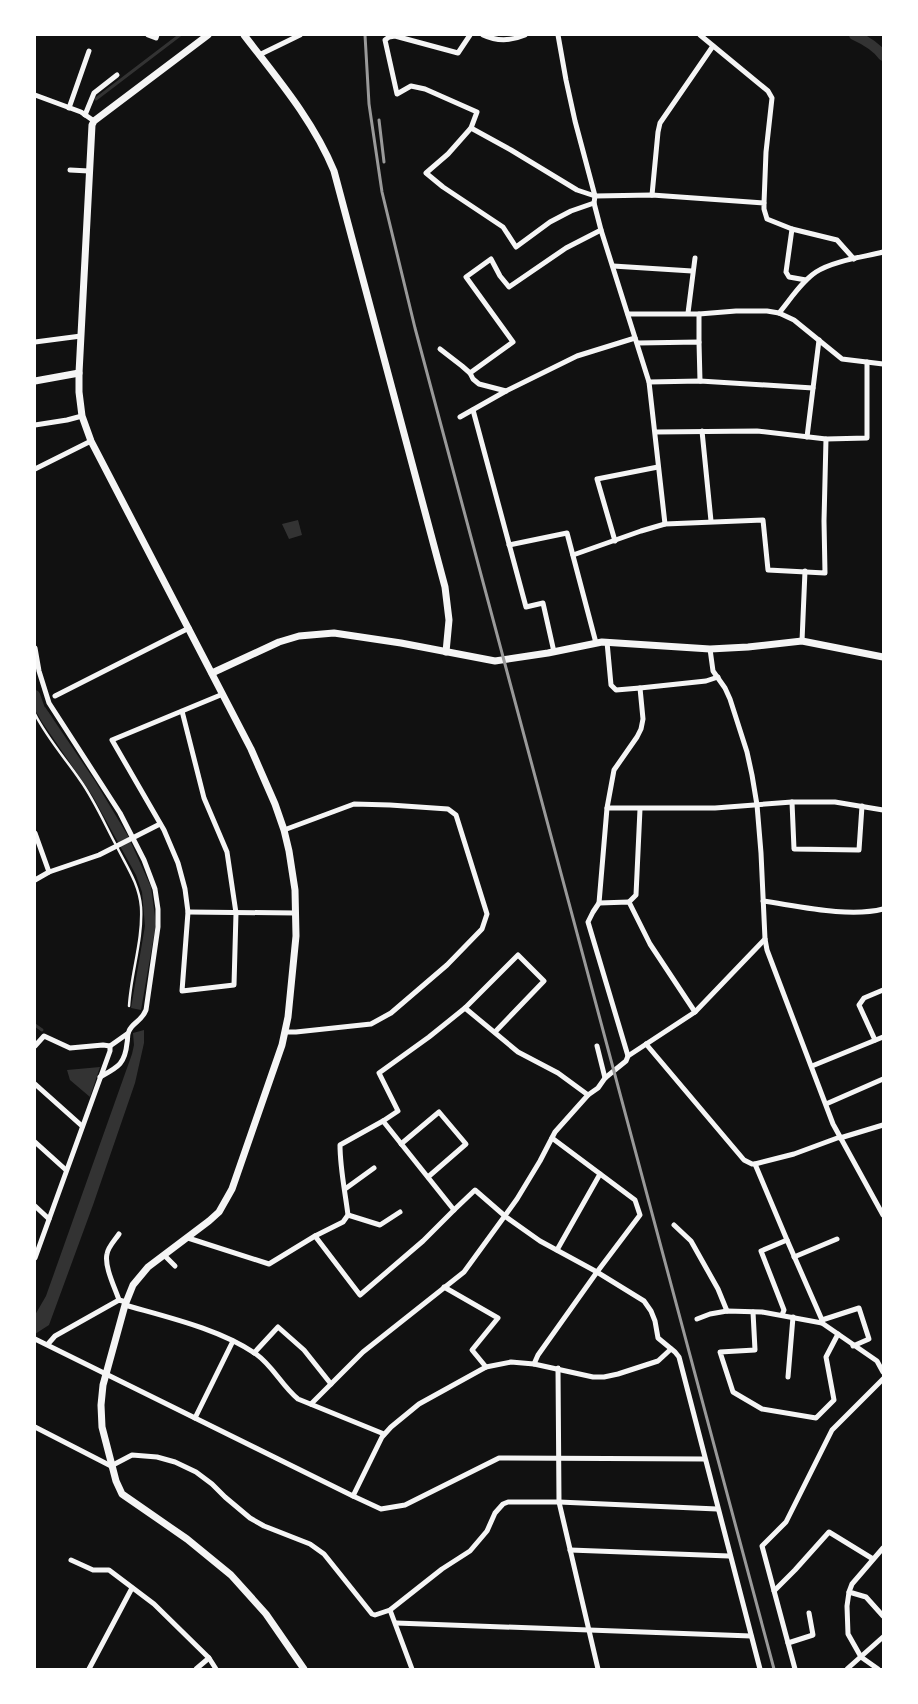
<svg xmlns="http://www.w3.org/2000/svg" width="918" height="1704" viewBox="0 0 918 1704" font-family="Barlow,sans-serif">
	<style>
		.water { fill: #333 }
		.lines { fill: none; stroke-linecap: round; stroke-linejoin: round }
		.stream { stroke: #333; stroke-width: 3 }
		.canal { stroke: #333; stroke-width: 10 }
		.service { stroke: #f5f5f5; stroke-width: 2.5 }
		.minor { stroke: #f5f5f5; stroke-width: 5 }
		.tertiary { stroke: #f5f5f5; stroke-width: 7 }
		.rail { stroke: #9a9a9a; stroke-width: 3 }
	</style>
	<rect width="100%" height="100%" fill="#111"/>
	<g class="water">
		<polygon points="298,520 302,535 289,539 282,524"/>
		<polygon points="45,707 95,781 128,836 151,887 156,924 141,1010 131,1008 145,926 142,892 136,875 92,795 42,722 36,711"/>
		<polygon points="144,1030 144,1043 135,1083 93,1205 49,1325 35,1334 35,1315 46,1296 132,1054 134,1045 133,1033"/>
		<polygon points="100,1067 90,1097 70,1080 67,1070"/>
	</g>
	<g class="lines">
		<g class="stream">
			<polyline points="96,99 180,35"/>
			<polyline points="35,1025 42,1030"/>
		</g>
		<g class="canal">
			<path d="M854,35C865,40 876,46 883,56"/>
			<polyline points="35,695 40,709 47,719"/>
		</g>
		<path class="service" d="M35,714C47,738 65,758 80,780C95,801 105,825 117,847C127,867 139,884 141,907C143,940 131,973 129,1006"/>
		<g class="minor">
			<polyline points="148,35 156,38 157,35"/>
			<polyline points="470,35 458,53 395,36 389,37 385,40 397,94 411,86 425,89 477,112 471,128 448,154 426,173 443,187 503,227 516,247 550,222 571,211 594,203"/>
			<path d="M483,35C498,42 511,41 525,35"/>
			<polyline points="558,35 566,80 575,121 595,196 594,203 601,230 649,382 665,524"/>
			<polyline points="700,35 768,91 772,98 766,152 764,203"/>
			<polyline points="259,55 300,35"/>
			<polyline points="35,95 81,112 94,121"/>
			<polyline points="69,108 89,51"/>
			<polyline points="85,115 94,93 117,75"/>
			<polyline points="471,128 511,150 577,190 595,196 652,195 764,203 764,209 767,219 792,229"/>
			<polyline points="70,170 89,171"/>
			<polyline points="652,195 658,132 660,123 713,46"/>
			<polyline points="613,266 692,271"/>
			<polyline points="806,280 789,277 786,272 792,229 837,240 854,259"/>
			<polyline points="688,313 695,258"/>
			<path d="M779,313C790,300 801,282 816,272C833,261 863,257 883,252"/>
			<polyline points="628,314 699,314 736,311 767,311 779,313 794,320 842,359 883,364"/>
			<polyline points="35,342 81,336"/>
			<polyline points="699,342 699,314"/>
			<polyline points="638,343 699,342 700,381"/>
			<polyline points="440,349 462,366 470,373 473,379 479,384 506,391"/>
			<polyline points="470,373 513,342 466,277 491,259 500,276 509,287 566,248 601,230"/>
			<polyline points="649,382 700,381 813,388"/>
			<polyline points="473,410 526,607 543,603 554,652"/>
			<polyline points="460,417 506,391 577,356 635,338"/>
			<polyline points="35,425 67,420 82,416"/>
			<polyline points="702,431 711,521"/>
			<polyline points="656,432 757,431 826,439 867,438 867,362"/>
			<polyline points="807,437 819,340"/>
			<polyline points="35,469 91,441"/>
			<polyline points="615,541 597,479 658,467"/>
			<polyline points="509,545 567,533 596,643"/>
			<polyline points="573,555 641,531 665,524 763,520 768,570 825,573 824,521 826,439"/>
			<polyline points="802,641 805,571"/>
			<path d="M35,648L39,671L49,703L120,813L144,860L155,889L158,909V927L146,1010C141,1022 133,1022 129,1031C127,1035 128,1039 127,1043C125,1064 118,1067 100,1077"/>
			<polyline points="710,649 713,671 725,688 730,699 747,752 752,775 757,805 761,853 765,939 767,950 833,1124 883,1215"/>
			<polyline points="640,688 706,681 718,677"/>
			<polyline points="55,696 189,628"/>
			<polyline points="182,711 204,798 227,852 236,913 234,985 182,991 188,912 185,889 178,863 164,830 112,740 223,694"/>
			<polyline points="792,802 794,849 859,850 862,806"/>
			<polyline points="607,808 614,770 637,737 641,729 643,719 640,688 616,690 611,685 607,642"/>
			<polyline points="284,830 354,804 390,805 448,809 456,815 487,914 482,929 447,965 391,1013 371,1024 296,1032 285,1032"/>
			<polyline points="35,833 49,872"/>
			<polyline points="35,880 49,872 99,855 160,824"/>
			<path d="M763,901C798,906 849,918 883,909"/>
			<polyline points="629,902 636,895 640,809"/>
			<polyline points="599,903 629,902 650,944 695,1012"/>
			<polyline points="188,912 296,913"/>
			<polyline points="465,1008 518,1052 558,1073 588,1095"/>
			<polyline points="875,1040 859,1005 864,998 883,990"/>
			<polyline points="646,1044 744,1160 752,1164 755,1164"/>
			<polyline points="35,1046 44,1036 70,1048 103,1045 110,1046 110,1051 35,1258"/>
			<polyline points="110,1046 127,1034"/>
			<polyline points="597,1046 605,1078"/>
			<polyline points="628,1056 588,922 593,912 599,903 607,808 715,808 792,802 835,802 883,810"/>
			<polyline points="812,1066 883,1037"/>
			<polyline points="35,1084 82,1126"/>
			<polyline points="826,1104 883,1079"/>
			<polyline points="383,1121 454,1210 475,1190 506,1217 540,1241 597,1272 644,1301 651,1311 655,1321 658,1338 675,1352 679,1357 760,1669"/>
			<polyline points="840,1138 883,1125"/>
			<polyline points="35,1142 66,1170"/>
			<polyline points="401,1144 439,1112 466,1144 428,1177"/>
			<polyline points="345,1189 374,1168"/>
			<polyline points="35,1206 49,1219"/>
			<polyline points="348,1215 380,1225 400,1212"/>
			<polyline points="674,1225 691,1241 718,1289 727,1311"/>
			<polyline points="315,1236 360,1295 423,1241 454,1210"/>
			<path d="M188,1238L269,1264L315,1236L343,1222L348,1215C345,1191 340,1168 340,1145L383,1121L398,1111L379,1073L429,1037L465,1008L518,955L544,981L495,1032"/>
			<polyline points="557,1250 600,1174"/>
			<polyline points="164,1255 175,1266"/>
			<polyline points="794,1257 837,1239"/>
			<polyline points="444,1287 498,1318 472,1350 486,1367"/>
			<path d="M119,1300C115,1288 104,1266 107,1254C108,1247 115,1240 119,1234"/>
			<path d="M125,1305C167,1317 220,1329 256,1354C273,1366 282,1386 298,1399L384,1434"/>
			<polyline points="753,1312 755,1350 720,1352 733,1392 762,1409 816,1418 834,1400 826,1357 838,1334"/>
			<polyline points="782,1315 784,1310 761,1251 787,1240"/>
			<polyline points="697,1319 710,1314 727,1311 762,1312 822,1323 877,1361 883,1372"/>
			<polyline points="822,1320 859,1308 869,1339 853,1346"/>
			<polyline points="822,1323 822,1320 787,1240 755,1164 794,1154 840,1137"/>
			<polyline points="35,1339 353,1496 381,1509 405,1505 499,1458 704,1459"/>
			<polyline points="48,1344 55,1336 119,1300 126,1302"/>
			<polyline points="254,1353 278,1327 304,1350 331,1384"/>
			<polyline points="534,1364 538,1355 597,1272 640,1215 635,1200 552,1138"/>
			<polyline points="558,1368 559,1502 598,1669"/>
			<polyline points="788,1377 793,1317"/>
			<polyline points="311,1404 363,1352 464,1272 517,1199 540,1161 555,1132 588,1095 598,1088 605,1078 626,1061 628,1056 695,1012 765,939"/>
			<polyline points="195,1418 233,1341"/>
			<polyline points="35,1427 111,1466 132,1455 157,1457 175,1462 196,1472 212,1484 225,1497 250,1518 264,1526 310,1544 324,1554 372,1614 375,1615 390,1610 442,1569 470,1551 487,1531 495,1513 503,1504 508,1502 559,1502 717,1509"/>
			<polyline points="353,1496 382,1437 391,1427 419,1404 486,1367 511,1362 534,1364 593,1377 604,1377 618,1374 658,1361 671,1349"/>
			<polyline points="883,1548 852,1584 849,1592 866,1597 883,1616"/>
			<polyline points="570,1550 729,1556"/>
			<polyline points="71,1560 93,1570 109,1570 154,1604 209,1658 216,1669"/>
			<polyline points="774,1591 795,1570 829,1532 873,1559"/>
			<polyline points="849,1592 847,1606 848,1634 861,1657 878,1669"/>
			<polyline points="390,1610 412,1669"/>
			<polyline points="396,1623 751,1636"/>
			<polyline points="788,1643 813,1635 809,1613"/>
			<polyline points="89,1669 132,1588"/>
			<polyline points="196,1669 209,1658"/>
			<polyline points="795,1669 762,1546 786,1522 832,1430 883,1379"/>
			<polyline points="847,1669 883,1637"/>
		</g>
		<g class="tertiary">
			<polyline points="208,35 94,121 92,125 79,373 79,392 82,416 91,441 251,749 275,804 284,830 289,851 295,890 296,936 288,1017 282,1045 232,1189 219,1212 209,1221 148,1267 133,1285 125,1305 103,1385 101,1405 102,1427 116,1481 122,1494 187,1539 231,1575 266,1614 304,1669"/>
			<path d="M244,35C277,78 313,120 334,171L445,587L449,620L446,652"/>
			<polyline points="35,381 79,373"/>
			<polyline points="212,673 279,642 299,636 334,633 401,643 495,661 548,653 602,642 710,649 748,647 802,641 883,657"/>
		</g>
		<g class="rail">
			<polyline points="365,35 369,104 382,192 415,328 774,1669"/>
			<polyline points="379,120 384,162"/>
		</g>
	</g>
	<rect width="918" height="1704" fill="none" stroke="#ffffff" stroke-width="72"/>
</svg>
